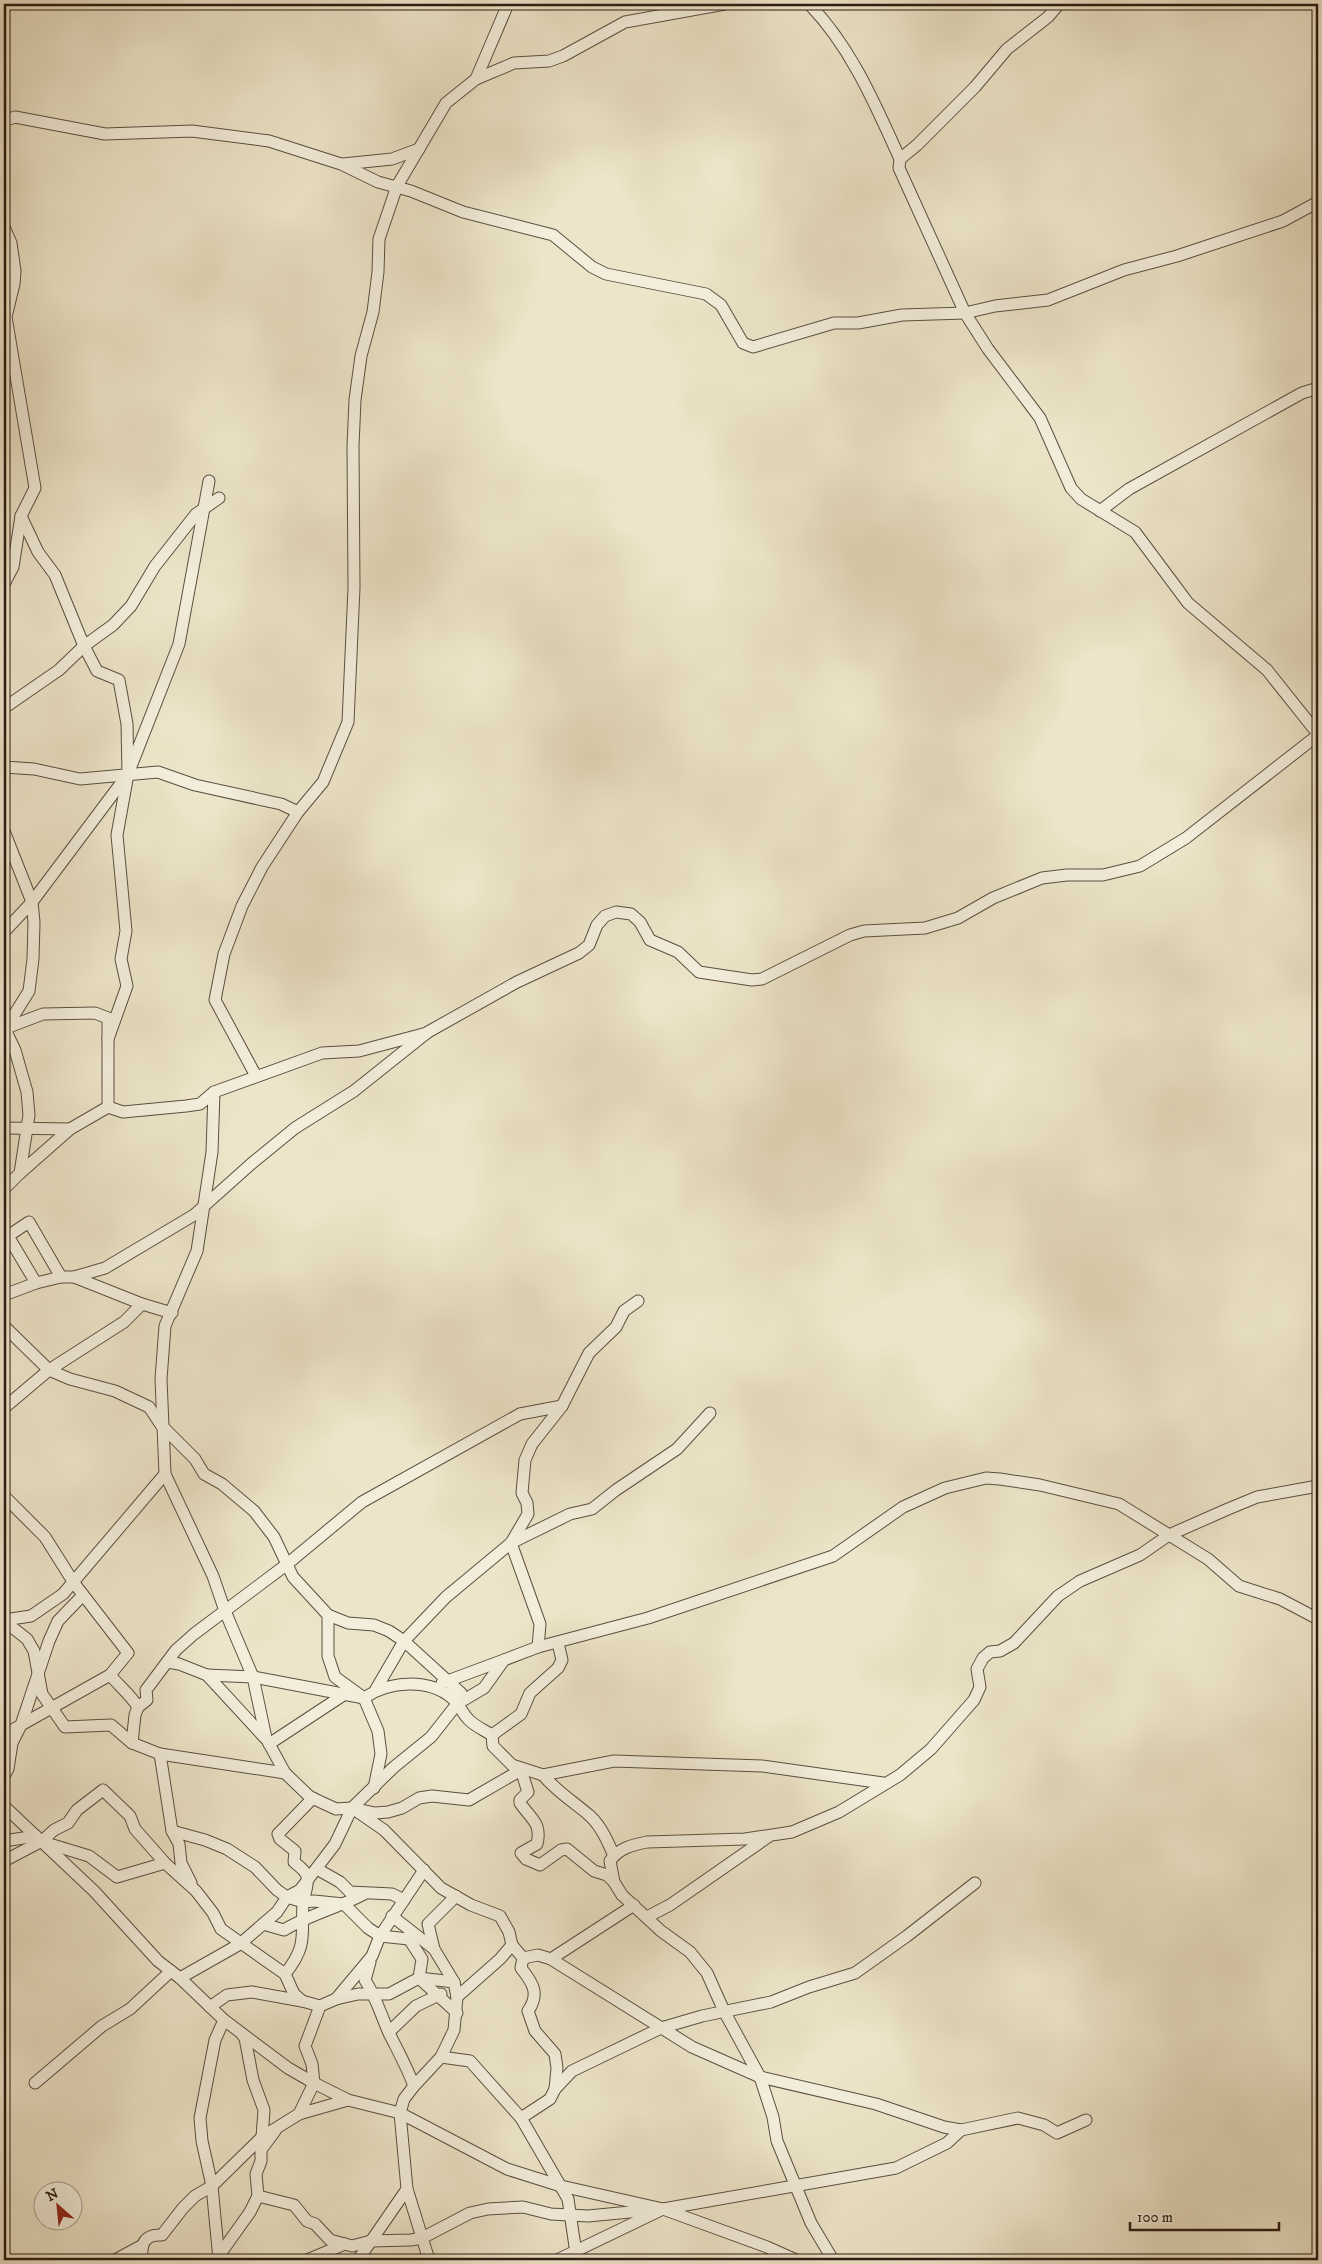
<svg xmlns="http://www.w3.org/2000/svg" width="1322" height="2264" viewBox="0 0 1322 2264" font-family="'IM FELL DW Pica',serif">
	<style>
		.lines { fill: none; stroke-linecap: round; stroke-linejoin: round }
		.minor-casing { stroke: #5c4e40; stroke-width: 13 }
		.minor { stroke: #f3eedc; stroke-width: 11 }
	</style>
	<rect width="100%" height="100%" fill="#ede5c9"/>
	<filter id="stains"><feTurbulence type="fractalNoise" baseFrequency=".004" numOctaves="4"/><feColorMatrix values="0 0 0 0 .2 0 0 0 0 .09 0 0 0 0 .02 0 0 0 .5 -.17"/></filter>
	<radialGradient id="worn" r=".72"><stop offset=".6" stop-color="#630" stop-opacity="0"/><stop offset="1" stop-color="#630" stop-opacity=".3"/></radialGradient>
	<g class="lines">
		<g class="minor-casing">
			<g id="minor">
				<path d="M809,4C851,47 875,104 900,159L899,168L965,313L988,349L1040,418L1071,488L1081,499L1135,532L1188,603L1267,670L1318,734"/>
				<polyline points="476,79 508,4"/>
				<polyline points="4,121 15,117 105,134 192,131 269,141 341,164 378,182 411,191 463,212 553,235 592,267 606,274 706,294 721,305 743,343 753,347 834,323 858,323 902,315 965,313 995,306 1048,300 1124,270 1177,256 1283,221 1318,202"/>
				<polyline points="900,159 917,145 975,87 1007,49 1048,17 1059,4"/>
				<polyline points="343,164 392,159 419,149"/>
				<polyline points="4,227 11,243 15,271 14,284 6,317 35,488 21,516 13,567 4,584"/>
				<polyline points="1100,511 1129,489 1302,393 1318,388"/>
				<polyline points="21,516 38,552 55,575 84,646 97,671 119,680 127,724 128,774 117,835 126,931 121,959 127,986 108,1039"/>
				<polyline points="4,708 59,670 84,646 113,625 131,606 155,566 196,514 219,498"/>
				<polyline points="4,767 34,769 80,779 158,772 195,785 281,804 298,812"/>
				<polyline points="4,831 32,902 34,922 33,959 29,991 6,1028"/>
				<polyline points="4,932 32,902 128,774 179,644 209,481"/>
				<polyline points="4,1027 15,1050 27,1092 29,1115 20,1173 4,1189"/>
				<polyline points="6,1028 43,1014 95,1013 108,1018 108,1107"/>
				<polyline points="256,1076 215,1000 224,954 242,906 262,867 298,812 323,782 348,722 354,588 353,446 355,400 361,356 373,312 378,272 379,239 397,186 446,103 476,79 514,63 549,61 563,56 625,22 725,4"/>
				<polyline points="214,1092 212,1152 197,1251 165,1326 161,1379 165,1474 213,1576 225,1611 253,1677 266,1738 285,1773 310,1797 336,1809 352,1808 375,1813 388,1812 402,1808 419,1798 432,1796 469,1800 521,1770"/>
				<polyline points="4,1128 70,1129 108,1107 123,1112 186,1106 200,1104 214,1092 322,1053 359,1051 427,1033"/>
				<polyline points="20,1173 70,1129"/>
				<polyline points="74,1277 142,1304 172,1313"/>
				<polyline points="36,1283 8,1236 29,1222 61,1277"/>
				<polyline points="4,1295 36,1283 61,1277 74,1277 105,1268 194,1215 251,1164 295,1128 354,1091 428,1032 517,982 579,953 589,945 597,925 605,916 616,912 631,914 640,922 650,940 678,952 699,972 752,980 762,979 850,935 864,931 925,928 958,918 993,898 1042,878 1067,875 1103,875 1140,866 1186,838 1318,735"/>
				<polyline points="4,1326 49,1370 70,1379 115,1391 149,1407 161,1425 195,1459 204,1474 222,1484 254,1511 274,1537 293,1577 328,1615 328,1656 335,1677 364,1698 378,1731 381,1754 374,1788"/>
				<polyline points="4,1408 49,1370 124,1322 142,1304"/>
				<polyline points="4,1496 45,1537 74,1583 128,1653 110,1675 21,1725 12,1743 8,1769 4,1776"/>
				<polyline points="328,1615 348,1623 374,1625 389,1631 404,1641 461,1693 457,1704"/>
				<polyline points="4,1620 31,1616 63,1594 165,1474"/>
				<polyline points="4,1621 27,1639 34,1651 42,1694 65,1727 111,1725 132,1743 160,1754 172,1831 179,1844 181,1863 191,1883"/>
				<polyline points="538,1647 540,1624 511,1543 570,1514 592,1509 616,1490 677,1449 710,1413"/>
				<polyline points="167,1662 179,1664 207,1675 265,1738"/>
				<path d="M110,1675C119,1686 130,1694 138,1707L135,1715L132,1743"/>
				<path d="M207,1675L253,1677L364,1698C389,1681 428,1678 452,1698C459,1704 462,1713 469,1720C475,1726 484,1730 492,1735L493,1746L512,1765L543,1775L614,1761L762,1766L883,1783"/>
				<polyline points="442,1683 504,1660"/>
				<polyline points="376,1689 404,1641 446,1597 511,1543 528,1514 527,1503 522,1493 525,1460 532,1444 562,1406 589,1353 616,1327 624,1311 638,1301"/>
				<polyline points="138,1707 147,1700 146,1690 176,1650 194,1634 286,1565 362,1502 520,1414 562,1406"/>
				<polyline points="4,1735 21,1725 49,1641 58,1621 83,1595"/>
				<polyline points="492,1735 521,1714 530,1693 558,1668 562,1660 558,1643"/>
				<polyline points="269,1744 345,1694"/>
				<polyline points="160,1754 285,1773"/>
				<path d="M521,1770L528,1792L520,1800V1803C531,1819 542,1823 537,1844L521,1853L526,1859L540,1865L561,1850L567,1849L594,1871L607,1875L614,1882"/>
				<path d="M543,1775C557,1792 574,1802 590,1816C601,1826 608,1842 614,1856"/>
				<polyline points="4,1806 94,1891 158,1961 180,1978 224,2020 288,2068 314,2083 348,2100 400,2113 507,2169 561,2186 663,2209 767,2247 796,2260"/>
				<polyline points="355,1810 384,1830 441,1888 471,1905 500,1916 509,1932 512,1945"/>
				<polyline points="172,1831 205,1840 227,1849 255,1867 277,1890 287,1897 303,1902 314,1901 344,1904 368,1928 380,1936 409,1939 422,1959 419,1978 457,2013"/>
				<polyline points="4,1841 36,1836"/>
				<polyline points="46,1843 89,1856 117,1877 165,1863"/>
				<polyline points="4,1861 42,1841 54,1830 68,1823 77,1810 103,1790 130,1816 135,1829 165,1863 196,1891 213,1913 221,1929 285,1974 294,1994 302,2001 320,2006"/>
				<polyline points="317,1869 340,1882 350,1892 392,1894 404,1900"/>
				<polyline points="392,1916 434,1949 454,1982 457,1997 454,2030 441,2057 414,2086 404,2099 400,2113 407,2189 429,2260"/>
				<polyline points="647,1917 670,1905 768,1837"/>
				<path d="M263,1924L284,1930C310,1914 338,1908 364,1894"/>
				<polyline points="434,1949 428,1924 456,1896"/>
				<path d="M523,1958L521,1968C533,1983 540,1994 528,2011L535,2031L555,2054L557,2068L555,2089"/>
				<polyline points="551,1959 634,1905"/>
				<path d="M370,1962L365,1980C376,1997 381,2015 389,2033C398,2051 407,2067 414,2086"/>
				<path d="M285,1974C308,1945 301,1936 303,1904C304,1895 309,1885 307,1876C305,1870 299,1866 294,1862L295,1851L280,1839L278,1834L313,1798"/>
				<polyline points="180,1978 240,1944 277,1912 287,1897 300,1890 335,1844 352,1808 394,1767 431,1737 457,1704 484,1688 504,1660 538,1647 648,1618 833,1556 903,1507 945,1488 986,1478 1000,1479 1040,1485 1119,1504 1208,1559 1239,1586 1280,1599 1318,1619"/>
				<polyline points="457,1997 500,1959 512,1945 523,1958 538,1955 551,1959 692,2047 760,2077 876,2104 944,2127 961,2130 1018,2118 1044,2125 1057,2133 1086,2120"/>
				<polyline points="336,1999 358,1994 389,1994 419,1978 454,1982"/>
				<polyline points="210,2007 227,1995 252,1992 302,2001"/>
				<polyline points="389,2032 416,2006 441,1994"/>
				<polyline points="241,2033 245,2038 253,2080 264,2110 262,2137"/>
				<polyline points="441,2057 470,2061 521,2118 550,2099 555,2089 572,2071 661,2028 702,2016 771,2002 809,1987 855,1973 907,1936 975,1883"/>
				<polyline points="35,2083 102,2026 130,2009 171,1971"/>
				<polyline points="299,2114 314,2083 312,2064 305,2046 320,2006 336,1999 372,1956 380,1936 424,1870"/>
				<polyline points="521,2118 568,2199 577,2260"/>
				<polyline points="258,2196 294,2205 307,2221 315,2224 330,2240 352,2246 371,2241 411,2240 422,2238 470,2213 488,2209 523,2207 551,2214 588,2216 651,2210"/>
				<polyline points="218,2257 250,2212 258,2196 256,2174 261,2161 261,2150 275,2131"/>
				<polyline points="115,2260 141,2246"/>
				<path d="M142,2260C141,2245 143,2234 162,2235L183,2208L195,2196L212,2186L262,2137L299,2114L348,2100"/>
				<polyline points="219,2260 212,2186 202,2141 200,2118 215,2040 224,2020"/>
				<polyline points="307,2260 345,2244"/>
				<polyline points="358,2260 407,2189"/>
				<polyline points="557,2260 663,2209 896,2168 947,2143 961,2130"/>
				<path d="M833,2260L811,2223L777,2141L773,2117L760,2077L724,2011L707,1973L690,1952L661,1931L622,1895L614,1882L610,1861C619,1848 632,1845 647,1842L745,1839L792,1832L839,1812L900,1775L931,1749L974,1700L980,1687L977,1669L983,1658L990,1652L1000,1651L1014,1643L1058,1596L1080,1581L1140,1555L1169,1535L1228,1509L1257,1497L1318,1486"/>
			</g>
		</g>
		<use href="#minor" class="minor"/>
	</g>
	<rect width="1322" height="2264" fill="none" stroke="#ede5c9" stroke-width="20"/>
	<rect x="5" y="5" width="1312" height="2254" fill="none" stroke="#2c1b12" stroke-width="2.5"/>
	<rect x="10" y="10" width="1302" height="2244" fill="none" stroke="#2c1b12"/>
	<g transform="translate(58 2206) rotate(333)"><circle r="24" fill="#f3eedc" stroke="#a39a8b"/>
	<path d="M0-4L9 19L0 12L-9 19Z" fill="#8f2418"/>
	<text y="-8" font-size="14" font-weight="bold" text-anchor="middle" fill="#2c1b12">N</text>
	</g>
	<path d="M1130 2222v8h149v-8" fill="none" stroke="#2c1b12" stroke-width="2.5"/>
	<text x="1137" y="2222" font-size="15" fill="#2c1b12" stroke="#f3eedc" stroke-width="4" paint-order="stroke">100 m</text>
	<rect width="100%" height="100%" filter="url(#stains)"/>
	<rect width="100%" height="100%" fill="url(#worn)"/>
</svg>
